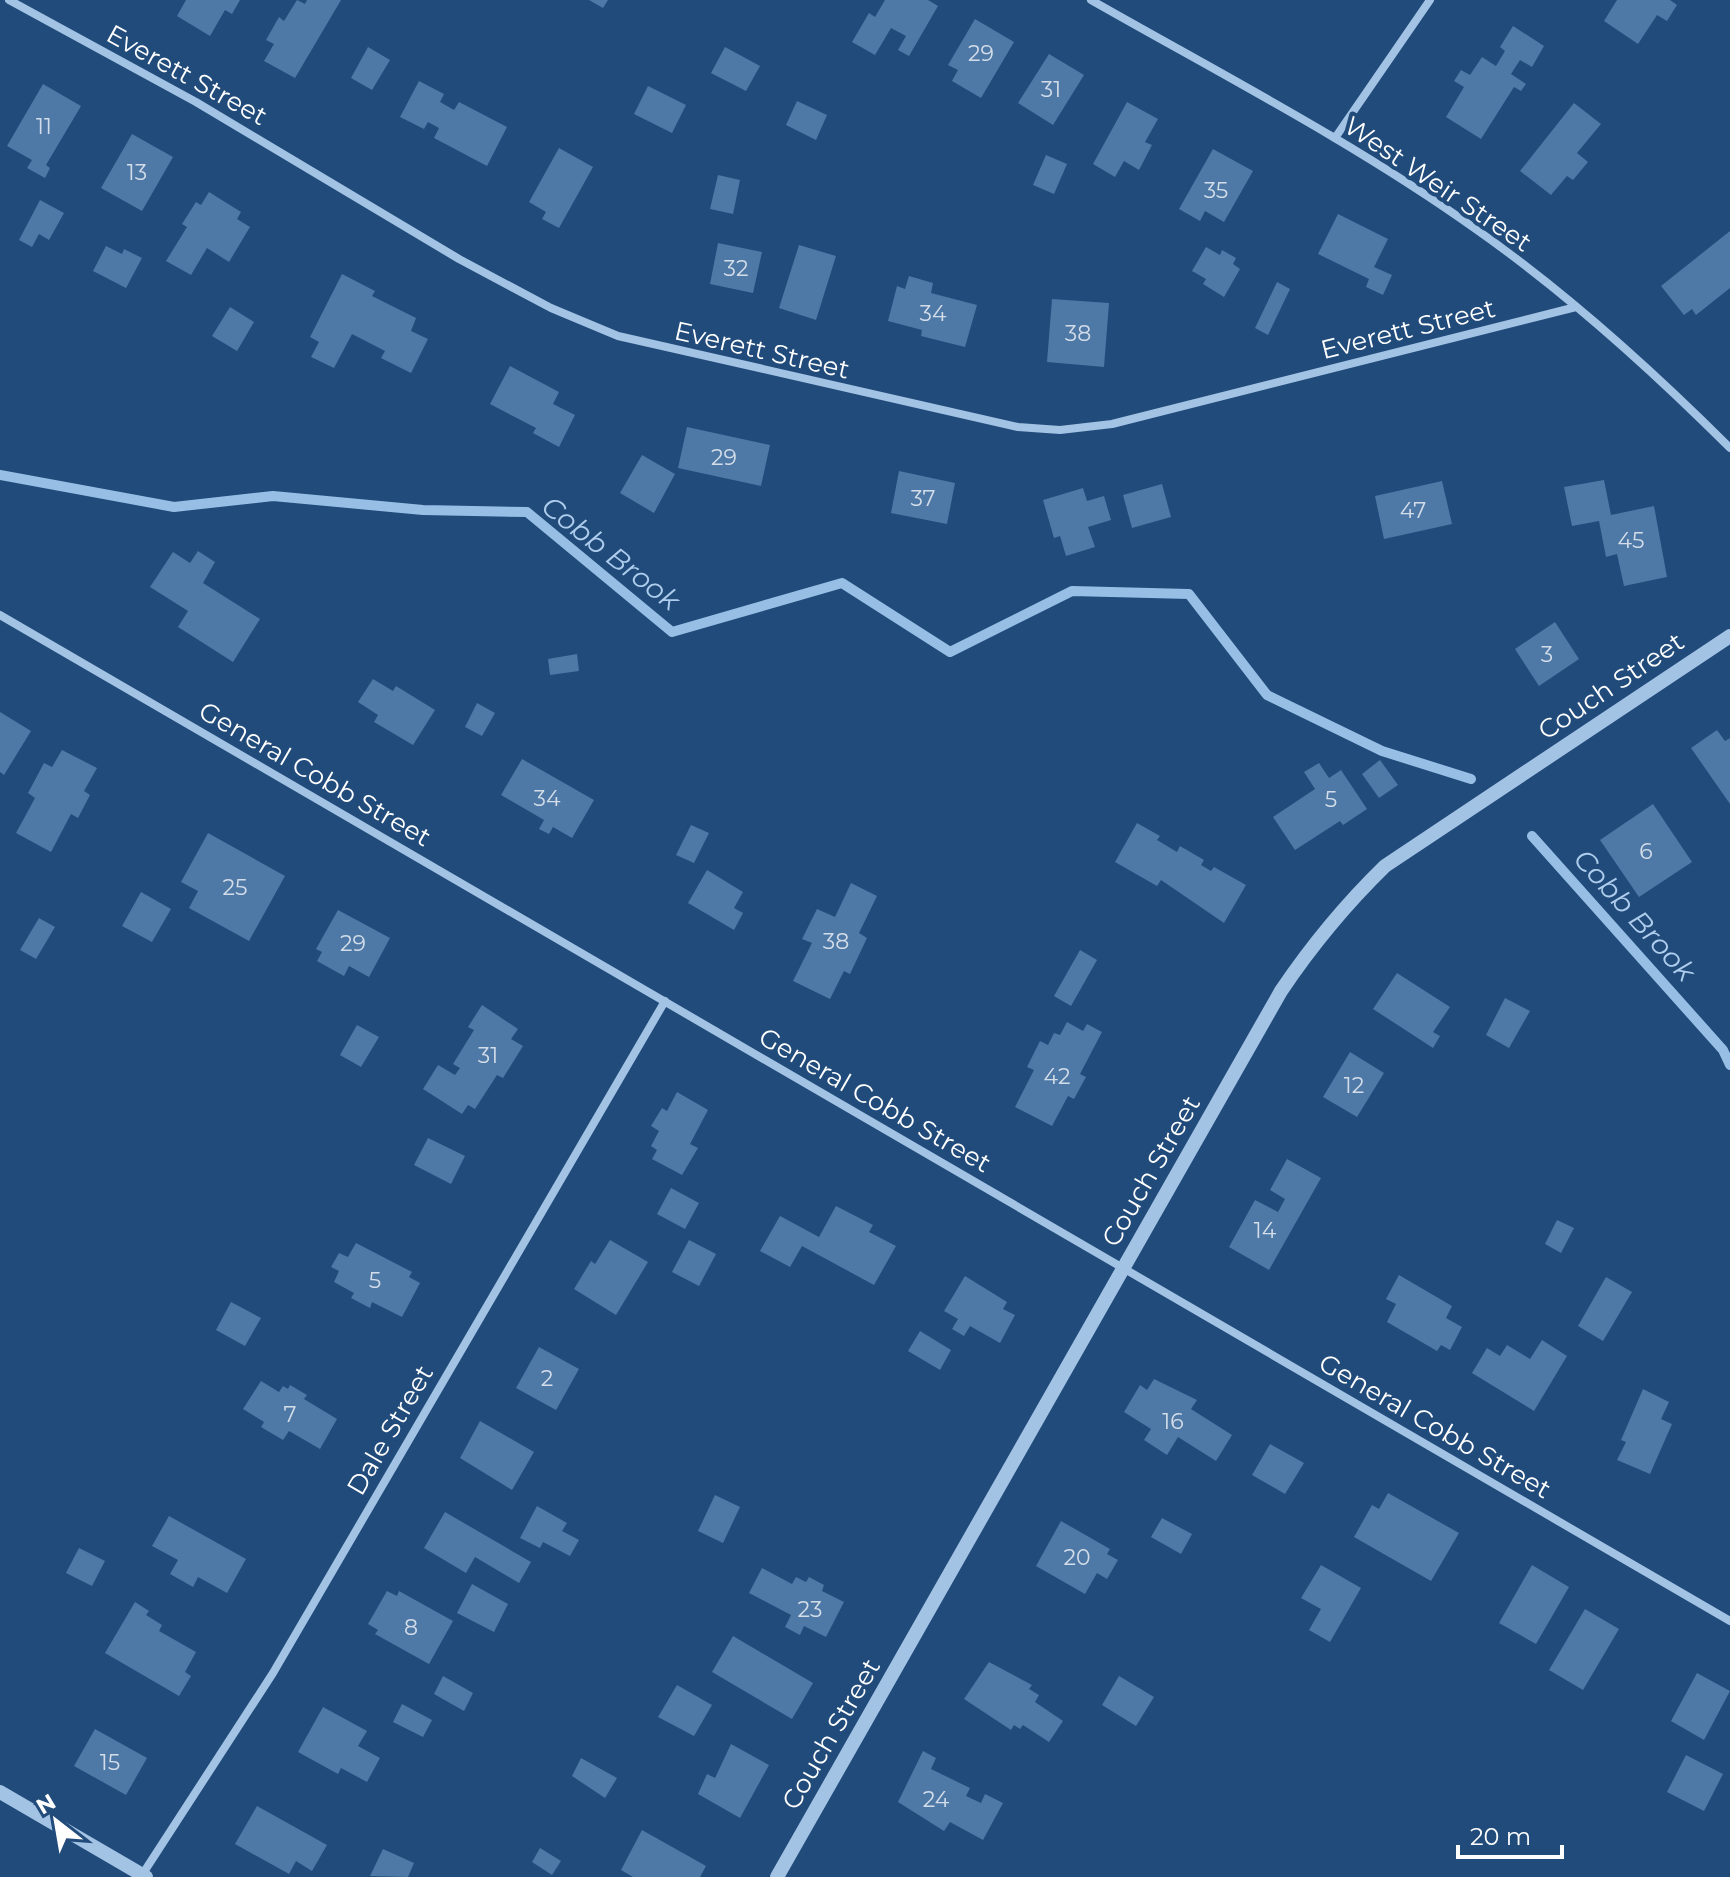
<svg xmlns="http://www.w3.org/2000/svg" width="1730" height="1877" viewBox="0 0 1730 1877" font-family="Montserrat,sans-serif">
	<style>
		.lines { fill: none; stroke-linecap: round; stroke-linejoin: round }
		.stream { stroke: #97bfe6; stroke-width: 10 }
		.building { fill: #4e78a6 }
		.minor { stroke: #a3c3e5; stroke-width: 8 }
		.tertiary { stroke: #a3c3e5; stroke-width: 14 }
		.labels { text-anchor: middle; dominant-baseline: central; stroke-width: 8; stroke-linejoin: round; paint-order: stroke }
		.number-label { font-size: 22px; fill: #d3dde9 }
		.street-label { font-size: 26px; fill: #fff; stroke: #214b7a }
		.water-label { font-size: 28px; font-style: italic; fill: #aecded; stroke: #214b7a }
	</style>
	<rect width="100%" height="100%" fill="#214b7a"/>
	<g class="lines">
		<g class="stream">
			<polyline points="0,475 174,507 273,496 423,510 527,512 672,632 842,583 950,652 1072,591 1189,594 1267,695 1382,751 1471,779"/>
			<polyline points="1532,836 1723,1050 1730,1065"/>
		</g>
	</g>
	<g class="building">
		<polygon points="186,0 240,0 232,14 225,10 210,36 177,16"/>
		<polygon points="297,0 305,4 307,0 341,0 295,78 264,61 274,44 266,40 279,17 284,21"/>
		<polygon points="589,0 608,0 603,8"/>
		<polygon points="885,0 928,0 938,6 909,56 898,50 906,36 891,28 875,55 852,42 869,13 875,17"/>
		<polygon points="1617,0 1670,0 1677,5 1667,21 1657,15 1638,44 1604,21"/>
		<polygon points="975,19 1014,42 981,98 952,81 958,70 948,65"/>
		<polygon points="1513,26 1544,46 1532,67 1520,60 1511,74 1526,84 1521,91 1514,87 1481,139 1446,117 1464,87 1454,81 1461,70 1470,75 1482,57 1496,66 1505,51 1500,47"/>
		<polygon points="368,47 390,60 372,90 351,78"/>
		<polygon points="725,47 760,66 746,91 711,73"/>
		<polygon points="1049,54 1084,75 1053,125 1018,103"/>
		<polygon points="419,81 444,94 440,102 454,110 459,102 507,127 487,166 434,138 439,128 428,122 424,129 400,117"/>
		<polygon points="43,84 81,106 46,165 50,168 45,178 27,168 32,160 7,146"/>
		<polygon points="648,86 686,105 672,133 634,114"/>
		<polygon points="797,101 827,115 816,140 786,125"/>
		<polygon points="1127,102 1158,119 1145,142 1152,145 1139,170 1124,161 1115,177 1093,164"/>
		<polygon points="1574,103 1601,124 1577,153 1588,162 1573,180 1567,176 1551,195 1520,171"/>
		<polygon points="132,134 173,157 142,211 101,188"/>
		<polygon points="559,148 593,167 559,228 542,219 546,212 529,202"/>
		<polygon points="1213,149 1253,171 1224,222 1205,211 1200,221 1179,209"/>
		<polygon points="1046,155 1067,164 1054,194 1033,185"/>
		<polygon points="718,175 740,180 733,214 710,209"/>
		<polygon points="209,192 241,212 237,219 250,227 229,262 207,248 191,275 166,261 187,227 182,224 196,202 201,205"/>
		<polygon points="40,200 64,213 49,240 39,234 32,247 19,240"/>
		<polygon points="1338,214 1388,239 1374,267 1392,275 1383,295 1366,287 1369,279 1318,254"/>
		<polygon points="1730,231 1730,288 1696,315 1692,309 1684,315 1661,286"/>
		<polygon points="718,243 762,252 753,293 710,284"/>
		<polygon points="799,245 836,256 816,320 779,308"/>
		<polygon points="106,246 122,254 124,249 142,258 126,288 93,271"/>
		<polygon points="1206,247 1220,255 1222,250 1236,258 1233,264 1240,269 1224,297 1203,284 1206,279 1192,271"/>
		<polygon points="342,274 375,291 372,296 416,318 411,331 428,339 411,373 381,358 385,351 352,334 334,368 311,357 319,342 310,337"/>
		<polygon points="909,276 933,283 931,293 977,305 965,347 921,336 922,330 888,321 897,286 905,289"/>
		<polygon points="1277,282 1290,289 1268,335 1255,328"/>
		<polygon points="1052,299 1109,303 1104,367 1047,362"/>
		<polygon points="230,307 254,322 237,351 212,336"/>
		<polygon points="510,366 559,392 553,404 575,415 559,447 533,433 536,428 490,404"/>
		<polygon points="687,427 770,445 761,486 678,468"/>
		<polygon points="642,455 675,474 654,513 620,493"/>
		<polygon points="899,471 955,483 947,524 891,513"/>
		<polygon points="1604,480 1611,515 1654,506 1667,577 1624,586 1617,554 1606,557 1599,521 1572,526 1564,487"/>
		<polygon points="1442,481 1452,524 1384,539 1375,496"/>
		<polygon points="1162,484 1171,517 1132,528 1123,495"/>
		<polygon points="1083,488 1087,501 1104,496 1111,520 1088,527 1095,547 1066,556 1060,536 1054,538 1043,500"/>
		<polygon points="198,551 215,562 203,583 260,619 233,662 178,627 188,611 150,587 173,552 190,563"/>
		<polygon points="1555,622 1579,659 1539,686 1515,649"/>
		<polygon points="577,654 579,671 550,675 548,659"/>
		<polygon points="373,679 393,691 396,686 435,710 413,745 374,722 378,715 358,702"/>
		<polygon points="477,703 495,713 482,736 465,727"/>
		<polygon points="0,712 31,731 4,775 0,772"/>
		<polygon points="1717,730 1725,741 1730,738 1730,804 1691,748"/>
		<polygon points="62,750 97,768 84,791 90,795 78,818 71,814 51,852 16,833 35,798 28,793 44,763 52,767"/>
		<polygon points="522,759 594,800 572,838 553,827 549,834 539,829 544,820 501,795"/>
		<polygon points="1380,760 1398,785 1379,798 1362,774"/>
		<polygon points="1319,763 1329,778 1341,770 1367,809 1343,825 1340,821 1295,850 1273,817 1315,789 1304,772"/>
		<polygon points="1653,804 1692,862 1639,897 1600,840"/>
		<polygon points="1137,823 1160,836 1157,840 1177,852 1180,846 1204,860 1201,865 1211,871 1214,867 1246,885 1224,923 1161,880 1157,886 1115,862"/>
		<polygon points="691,825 709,833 694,863 676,855"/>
		<polygon points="208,833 285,876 249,941 189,908 198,891 181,882"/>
		<polygon points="707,870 743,892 734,908 743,913 734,930 688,903"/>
		<polygon points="851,883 877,896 859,933 867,938 850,974 844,971 830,999 793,981 812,943 802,939 817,909 835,917"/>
		<polygon points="141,892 171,909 152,942 122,926"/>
		<polygon points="338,910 390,938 369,977 349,966 344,976 317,961 322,952 316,949"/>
		<polygon points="39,918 55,927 36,959 20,950"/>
		<polygon points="1080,950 1097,960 1071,1006 1054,996"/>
		<polygon points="1397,973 1450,1007 1433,1032 1440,1036 1433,1048 1373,1009"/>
		<polygon points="1505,998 1530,1011 1509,1048 1486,1035"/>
		<polygon points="482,1005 518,1029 511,1039 523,1046 503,1078 497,1075 475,1109 468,1105 462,1114 423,1089 438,1065 455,1075 460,1068 453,1064 474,1030 468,1027"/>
		<polygon points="1067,1022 1083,1031 1087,1024 1102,1032 1080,1074 1086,1077 1074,1099 1068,1096 1052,1126 1015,1107 1034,1070 1027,1067 1040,1041 1048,1045 1054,1033 1060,1035"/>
		<polygon points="357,1025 379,1037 361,1067 340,1055"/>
		<polygon points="1350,1052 1384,1073 1357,1117 1323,1097"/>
		<polygon points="677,1092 708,1110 690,1144 698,1148 682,1175 652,1159 657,1150 651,1146 659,1131 651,1126 662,1108 667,1111"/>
		<polygon points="428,1138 465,1156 451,1184 414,1165"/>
		<polygon points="1287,1159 1321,1178 1269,1270 1229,1247 1255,1200 1278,1212 1285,1199 1270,1190"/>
		<polygon points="671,1188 699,1203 685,1229 657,1214"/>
		<polygon points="836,1206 873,1225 869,1232 896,1246 874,1285 802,1246 790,1267 760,1251 780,1216 819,1237"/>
		<polygon points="1557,1220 1574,1228 1561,1253 1545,1244"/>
		<polygon points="610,1240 648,1262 616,1315 574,1289 591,1261 595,1264"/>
		<polygon points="689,1240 716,1254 699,1286 672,1272"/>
		<polygon points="356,1243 412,1272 409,1277 420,1283 402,1317 372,1302 370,1308 351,1298 354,1293 334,1282 339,1271 331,1267 339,1253 348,1257"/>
		<polygon points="1399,1275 1452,1306 1446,1318 1462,1327 1450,1350 1441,1345 1437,1351 1387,1322 1396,1304 1386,1299"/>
		<polygon points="965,1276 1007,1302 1003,1309 1015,1315 1000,1343 970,1326 964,1336 952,1329 958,1319 944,1311"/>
		<polygon points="1606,1277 1632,1292 1603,1341 1578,1326"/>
		<polygon points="231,1302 261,1318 245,1346 216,1330"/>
		<polygon points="920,1331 951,1350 940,1370 908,1351"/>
		<polygon points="1542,1340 1567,1356 1534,1411 1472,1373 1487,1348 1500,1356 1507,1345 1530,1359"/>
		<polygon points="539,1347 579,1369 556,1410 516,1388"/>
		<polygon points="1154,1379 1197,1400 1191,1409 1232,1435 1216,1461 1178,1437 1167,1455 1144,1440 1151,1429 1124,1412 1140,1385 1147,1390"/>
		<polygon points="261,1381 279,1392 283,1386 288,1389 290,1385 307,1395 304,1399 337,1419 320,1449 289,1431 283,1440 261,1427 264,1422 243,1409"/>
		<polygon points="1643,1389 1669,1402 1661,1419 1672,1424 1650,1474 1617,1460 1626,1442 1621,1440"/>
		<polygon points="480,1421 534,1452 512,1490 460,1458"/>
		<polygon points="1270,1444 1304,1463 1285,1494 1252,1475"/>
		<polygon points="1388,1493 1459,1533 1431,1581 1354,1537 1372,1505 1379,1509"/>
		<polygon points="715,1495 740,1507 723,1543 698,1531"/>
		<polygon points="537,1506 567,1523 562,1531 579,1540 570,1556 543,1542 540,1548 520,1538"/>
		<polygon points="445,1512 531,1562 519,1583 475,1557 466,1573 424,1548"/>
		<polygon points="169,1516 246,1559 227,1593 198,1577 193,1587 170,1574 178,1560 152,1546"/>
		<polygon points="1162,1518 1192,1534 1181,1554 1151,1537"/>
		<polygon points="1061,1521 1110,1549 1107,1554 1118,1560 1107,1579 1097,1573 1085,1594 1036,1566"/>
		<polygon points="79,1548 105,1561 92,1586 66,1573"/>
		<polygon points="1321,1565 1361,1588 1330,1642 1309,1630 1321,1609 1301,1598"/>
		<polygon points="1532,1565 1569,1587 1536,1644 1499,1623"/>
		<polygon points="762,1568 792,1584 796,1577 806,1582 809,1577 824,1585 822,1591 844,1602 826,1637 804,1626 800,1635 785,1627 791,1615 749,1593"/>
		<polygon points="472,1584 508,1604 494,1632 457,1613"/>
		<polygon points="387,1591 397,1596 399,1591 453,1621 429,1664 375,1634 378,1630 368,1624"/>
		<polygon points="135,1602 149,1611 146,1615 162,1625 159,1631 196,1652 185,1672 191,1676 179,1696 105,1653"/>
		<polygon points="1585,1609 1619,1629 1583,1690 1549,1670"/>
		<polygon points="733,1636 813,1683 792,1719 712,1672"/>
		<polygon points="989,1662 1032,1685 1029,1689 1039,1695 1035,1702 1063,1721 1049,1742 1023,1725 1020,1729 1014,1725 1011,1730 964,1699"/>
		<polygon points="1697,1673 1730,1691 1704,1740 1671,1721"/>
		<polygon points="443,1676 473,1693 464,1711 434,1694"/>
		<polygon points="1119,1676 1154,1697 1136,1726 1102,1705"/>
		<polygon points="677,1685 712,1705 694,1736 658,1717"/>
		<polygon points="402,1704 432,1720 423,1737 393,1722"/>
		<polygon points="323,1707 367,1731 358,1746 380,1758 367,1782 341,1768 338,1774 298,1752"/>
		<polygon points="95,1729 147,1758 126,1795 74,1766"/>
		<polygon points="731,1744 769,1765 740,1818 698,1794 707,1774 715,1778"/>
		<polygon points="923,1751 936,1758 931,1769 970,1788 966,1796 981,1803 985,1794 1003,1803 983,1840 950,1822 944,1831 898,1802"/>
		<polygon points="1686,1755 1723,1774 1704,1811 1667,1792"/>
		<polygon points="581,1758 617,1778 605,1798 572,1776"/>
		<polygon points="257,1806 327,1845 312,1871 296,1861 289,1874 235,1844"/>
		<polygon points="642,1830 706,1866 700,1877 633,1877 621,1870"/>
		<polygon points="540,1848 561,1861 552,1875 532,1862"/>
		<polygon points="383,1849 414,1863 408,1877 370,1876"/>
	</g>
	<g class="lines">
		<g class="minor">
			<polyline points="9,0 196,102 459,259 551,308 618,336 1018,427 1060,430 1112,424 1576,307"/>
			<path d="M1091,0C1221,74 1355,143 1477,230C1568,294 1652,370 1730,448"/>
			<polyline points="1335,138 1430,0"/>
			<polyline points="0,615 1730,1621"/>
			<polyline points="142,1875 273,1673 665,1001"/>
		</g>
		<g class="tertiary">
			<polyline points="0,1792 146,1877"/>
			<path d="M777,1877L1281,991C1312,945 1345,905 1385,866L1730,636"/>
		</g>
	</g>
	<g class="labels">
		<g class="number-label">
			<text x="981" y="53">29</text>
			<text x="1051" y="89">31</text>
			<text x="44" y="126">11</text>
			<text x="137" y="172">13</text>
			<text x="1216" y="190">35</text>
			<text x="736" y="268">32</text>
			<text x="933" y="313">34</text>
			<text x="1078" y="333">38</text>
			<text x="724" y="457">29</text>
			<text x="923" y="498">37</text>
			<text x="1413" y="510">47</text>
			<text x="1631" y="540">45</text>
			<text x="1547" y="654">3</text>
			<text x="547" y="798">34</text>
			<text x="1331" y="799">5</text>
			<text x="1646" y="851">6</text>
			<text x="235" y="887">25</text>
			<text x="836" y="941">38</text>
			<text x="353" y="943">29</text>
			<text x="488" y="1055">31</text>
			<text x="1057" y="1076">42</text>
			<text x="1354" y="1085">12</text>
			<text x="1265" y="1230">14</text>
			<text x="375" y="1280">5</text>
			<text x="547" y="1378">2</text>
			<text x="290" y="1414">7</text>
			<text x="1173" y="1421">16</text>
			<text x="1077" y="1557">20</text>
			<text x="810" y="1609">23</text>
			<text x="411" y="1627">8</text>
			<text x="110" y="1762">15</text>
			<text x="936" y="1799">24</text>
		</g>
		<g class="street-label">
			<text transform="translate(187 75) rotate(29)">Everett Street</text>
			<text transform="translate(1438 184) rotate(34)">West Weir Street</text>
			<text transform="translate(1408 329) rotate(-14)">Everett Street</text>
			<text transform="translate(762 350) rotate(13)">Everett Street</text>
			<text transform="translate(1611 686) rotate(-34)">Couch Street</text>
			<text transform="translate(315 774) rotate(30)">General Cobb Street</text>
			<text transform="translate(875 1100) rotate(30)">General Cobb Street</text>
			<text transform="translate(1151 1171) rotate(-60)">Couch Street</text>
			<text transform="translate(1435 1426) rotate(30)">General Cobb Street</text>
			<text transform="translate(390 1430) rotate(-60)">Dale Street</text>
			<text transform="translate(831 1734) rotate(-60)">Couch Street</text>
		</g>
		<g class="water-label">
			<text transform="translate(611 553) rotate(38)">Cobb Brook</text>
			<text transform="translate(1635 915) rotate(48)">Cobb Brook</text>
		</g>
	</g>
	<g transform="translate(56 1821) rotate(329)" stroke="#214b7a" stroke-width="6" paint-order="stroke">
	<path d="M0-6L14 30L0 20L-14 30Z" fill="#ffffff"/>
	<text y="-12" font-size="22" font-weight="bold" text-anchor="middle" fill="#ffffff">N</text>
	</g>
	<path d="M1458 1845v12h104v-12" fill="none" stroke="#ffffff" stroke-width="4"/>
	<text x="1470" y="1845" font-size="24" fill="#ffffff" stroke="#214b7a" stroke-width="6" paint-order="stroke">20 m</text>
</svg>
